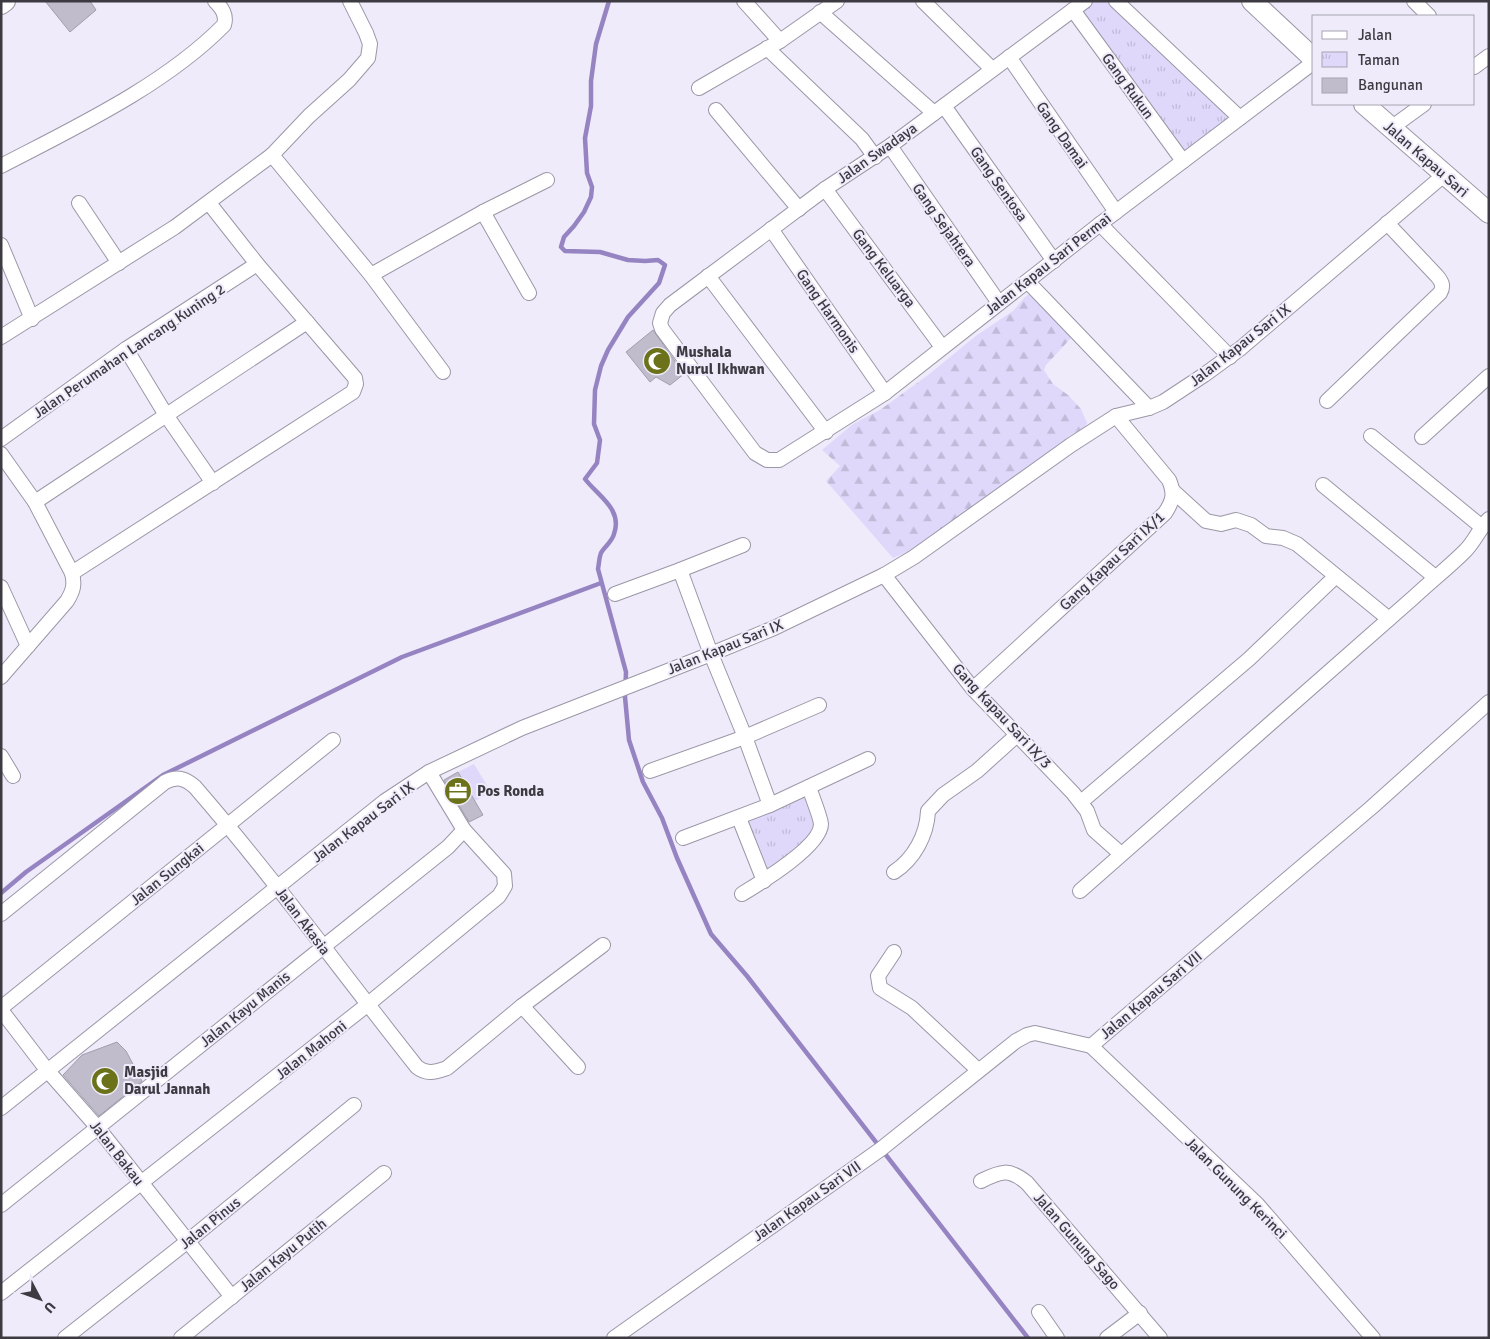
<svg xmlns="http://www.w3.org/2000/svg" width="1490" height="1339" viewBox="0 0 1490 1339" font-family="Signika,sans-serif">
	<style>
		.forest { fill: url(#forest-firs) }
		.park { fill: url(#park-tufts) }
		.pitch { fill: #e0d8fa }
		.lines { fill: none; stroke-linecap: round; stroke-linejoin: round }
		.stream { stroke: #9684c2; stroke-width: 4.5 }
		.building { fill: #c0bccc; stroke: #a19ead }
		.street-casing { stroke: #9b97a6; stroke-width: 16 }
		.secondary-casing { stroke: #9b97a6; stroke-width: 22 }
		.street { stroke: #fff; stroke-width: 14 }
		.secondary { stroke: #fff; stroke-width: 20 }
		.labels { text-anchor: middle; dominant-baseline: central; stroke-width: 4; stroke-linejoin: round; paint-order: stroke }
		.street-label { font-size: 15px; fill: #3d3b41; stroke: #efebfb }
		.poi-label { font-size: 15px; font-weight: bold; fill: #3d3b41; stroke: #efebfb; text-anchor: start }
	</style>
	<defs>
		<pattern id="forest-firs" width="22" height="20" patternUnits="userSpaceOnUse" patternTransform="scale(1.25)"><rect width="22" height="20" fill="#e0d8fa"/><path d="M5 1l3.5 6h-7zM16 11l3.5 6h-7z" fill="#c1bad8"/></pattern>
		<pattern id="park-tufts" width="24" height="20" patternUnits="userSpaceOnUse" patternTransform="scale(1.25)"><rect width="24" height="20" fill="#e0d8fa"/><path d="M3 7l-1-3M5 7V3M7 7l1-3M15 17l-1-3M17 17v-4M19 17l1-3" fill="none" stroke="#c1bad8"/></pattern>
	</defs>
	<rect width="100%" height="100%" fill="#efebfb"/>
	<polygon class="forest" points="1032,292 1073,336 1046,365 1044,370 1053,384 1068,395 1081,409 1087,423 1085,427 1069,436 1052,454 910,551 893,558 826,481 840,466 822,450 853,424 880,410 928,375 977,335 1013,311 1025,297"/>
	<g class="park">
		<polygon points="1085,1 1116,1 1240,118 1183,161 1073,10"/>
		<polygon points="806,790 818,824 813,839 766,871 745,823"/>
	</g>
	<polygon class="pitch" points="474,764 491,792 475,801 458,772"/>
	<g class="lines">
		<g class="stream">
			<path d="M609,1L596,44L591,81V106L585,138L587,173L592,187L591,197L584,212L574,226L564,237L561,247L565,251L600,252L628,260L645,261L658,260L665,265L659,283L628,317L608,350L601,366L595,390L594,424L600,440L597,463L585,479C598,496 623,509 614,534C612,542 604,547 601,553C599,558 599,564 598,569L626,672L625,697L629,740L643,782L662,818L677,858L711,934L747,976L1028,1338"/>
			<polyline points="1,893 26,872 163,775 402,657 601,583"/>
		</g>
	</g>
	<g class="building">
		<polygon points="45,1 90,1 96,10 70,32"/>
		<polygon points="653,330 684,374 670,385 656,377 650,382 626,352"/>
		<polygon points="458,772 483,815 469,822 444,780"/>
		<polygon points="117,1042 126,1051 142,1081 99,1116 63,1075 82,1055"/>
	</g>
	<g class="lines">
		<g class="street-casing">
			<g id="street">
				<polyline points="744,1 780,41"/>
				<polyline points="923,1 992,69"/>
				<polyline points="1085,1 890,146 825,189 690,290 670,305 663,313 660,323 662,329 755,453 767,460 779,460 885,393 1100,224 1314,62"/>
				<polyline points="1116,1 1240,118"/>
				<polyline points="1414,1 1429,16"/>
				<polyline points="1073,10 1183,161"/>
				<polyline points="820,12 934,113"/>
				<polyline points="767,48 862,139 875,157"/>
				<polyline points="1009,57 1116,212"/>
				<polyline points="1474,67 1489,56"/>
				<polyline points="699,88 780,41 837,1"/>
				<polyline points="944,106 1054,261"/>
				<polyline points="716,110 799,209"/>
				<polyline points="1391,128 1424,104"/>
				<polyline points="890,146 999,303"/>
				<polyline points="272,155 371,275 483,212 547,180"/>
				<path d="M1,166C76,127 165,85 224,25C227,15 222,8 215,1"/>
				<polyline points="825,189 942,347"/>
				<polyline points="79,203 119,263"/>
				<polyline points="483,212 529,293"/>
				<polyline points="1100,224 1230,357"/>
				<polyline points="771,229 885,393"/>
				<polyline points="1,245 32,319"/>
				<polyline points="371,275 443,372"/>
				<polyline points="708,276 826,432"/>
				<polyline points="1028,282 1149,408"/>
				<polyline points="1,337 175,227 272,155 309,116 349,80 368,58 370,44 366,33 350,1"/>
				<polyline points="126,349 166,415 213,483"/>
				<path d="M1327,401L1440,293C1444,286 1442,282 1437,276L1387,223"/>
				<polyline points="1371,436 1482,527"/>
				<polyline points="1422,437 1489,376"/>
				<polyline points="1,439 126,349 257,264"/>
				<path d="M1,454L35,502L72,573C75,585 73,591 67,601L1,677"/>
				<polyline points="1323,485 1435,577"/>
				<polyline points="1173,491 1206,521 1221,524 1236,520 1251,525 1266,536 1283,538 1297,544 1389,619"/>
				<polyline points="35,502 307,322"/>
				<polyline points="743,545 680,570 711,654 745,737 770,805"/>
				<polyline points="72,573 353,392 356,384 355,378 257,264 209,203"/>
				<polyline points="884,575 973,689 1073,793 1087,811 1094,830 1121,854"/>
				<polyline points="1,587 28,646"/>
				<polyline points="615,594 680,570"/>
				<path d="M973,689L1165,513C1173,501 1175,494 1169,480L1116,416"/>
				<polyline points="1,756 13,776"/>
				<polyline points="650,771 745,737 819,705"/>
				<polyline points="1081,802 1249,659 1335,577"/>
				<polyline points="739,818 764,881"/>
				<polyline points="683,838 770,805 868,759"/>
				<path d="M894,872C914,859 927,835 928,811L943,795L977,771L1017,735"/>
				<path d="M1080,891L1414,597C1431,581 1449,567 1465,551C1475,541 1479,529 1489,519"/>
				<path d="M742,894C760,883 821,846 821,824C820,815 812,797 809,787"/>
				<path d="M1,914L165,782C177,776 185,778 195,787C273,877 343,974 417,1067C427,1075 435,1072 447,1068L522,1006L603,945"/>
				<polyline points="894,952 878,976 880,988 912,1008 978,1070"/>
				<polyline points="522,1006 578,1067"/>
				<polyline points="1,1008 333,740"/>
				<polyline points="1,1010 47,1070 98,1128 232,1297"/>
				<polyline points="1091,1046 1372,807 1489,702"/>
				<polyline points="1091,1046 1257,1204 1373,1338"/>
				<polyline points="1,1108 385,801 429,772 522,728 711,654 774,628 884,575 914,557 1071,445 1116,416 1149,408 1163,402 1204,375 1241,348 1444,175"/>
				<path d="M981,1181C1001,1171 1009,1168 1027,1183L1160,1338"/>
				<polyline points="1,1205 448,847 464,830"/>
				<polyline points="1,1293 367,1005 499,896 505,886 504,874 464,830 429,772"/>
				<polyline points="1039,1312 1057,1338"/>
				<polyline points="65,1338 188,1241 354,1105"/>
				<polyline points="181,1338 384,1173"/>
				<polyline points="614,1338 881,1149 1016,1041 1027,1035 1035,1033 1091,1046"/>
				<polyline points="1107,1338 1140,1313"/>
			</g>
		</g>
		<g class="secondary-casing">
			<g id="secondary">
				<polyline points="1252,1 1314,59"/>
				<polyline points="1,4 5,1"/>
				<polyline points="1364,104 1489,213"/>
			</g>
		</g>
		<use href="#street" class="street"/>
		<use href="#secondary" class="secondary"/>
	</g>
	<defs>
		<g id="mosque-disc" transform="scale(1.4375)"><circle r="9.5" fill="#6c7219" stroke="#efebfb"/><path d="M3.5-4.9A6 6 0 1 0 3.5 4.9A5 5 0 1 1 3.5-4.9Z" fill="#fff"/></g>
		<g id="office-disc" transform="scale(1.4375)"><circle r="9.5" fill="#6c7219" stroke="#efebfb"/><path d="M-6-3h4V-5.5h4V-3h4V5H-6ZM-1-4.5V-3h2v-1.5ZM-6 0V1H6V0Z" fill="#fff"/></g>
	</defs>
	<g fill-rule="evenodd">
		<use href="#mosque-disc" x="657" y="361"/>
		<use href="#office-disc" x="458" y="791"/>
		<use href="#mosque-disc" x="105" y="1081"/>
	</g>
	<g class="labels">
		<g class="street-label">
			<text transform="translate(1128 86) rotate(54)">Gang Rukun</text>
			<text transform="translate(1062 135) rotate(55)">Gang Damai</text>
			<text transform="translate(877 153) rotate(-35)">Jalan Swadaya</text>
			<text transform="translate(1426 159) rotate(41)">Jalan Kapau Sari</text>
			<text transform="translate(999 184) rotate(55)">Gang Sentosa</text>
			<text transform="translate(944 225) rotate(55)">Gang Sejahtera</text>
			<text transform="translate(1048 264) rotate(-38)">Jalan Kapau Sari Permai</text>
			<text transform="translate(884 268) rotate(53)">Gang Keluarga</text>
			<text transform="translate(828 311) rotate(55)">Gang Harmonis</text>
			<text transform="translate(1240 345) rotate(-38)">Jalan Kapau Sari IX</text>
			<text transform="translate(129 351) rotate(-34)">Jalan Perumahan Lancang Kuning 2</text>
			<text transform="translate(1112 561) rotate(-43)">Gang Kapau Sari IX/1</text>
			<text transform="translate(725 647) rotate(-22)">Jalan Kapau Sari IX</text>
			<text transform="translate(1002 716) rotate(47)">Gang Kapau Sari IX/3</text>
			<text transform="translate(363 822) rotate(-37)">Jalan Kapau Sari IX</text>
			<text transform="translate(167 874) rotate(-39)">Jalan Sungkai</text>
			<text transform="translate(303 921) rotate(53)">Jalan Akasia</text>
			<text transform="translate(1151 995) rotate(-40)">Jalan Kapau Sari VII</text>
			<text transform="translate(245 1009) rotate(-39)">Jalan Kayu Manis</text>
			<text transform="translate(311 1050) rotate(-38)">Jalan Mahoni</text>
			<text transform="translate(117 1153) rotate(52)">Jalan Bakau</text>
			<text transform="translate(1236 1188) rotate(45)">Jalan Gunung Kerinci</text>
			<text transform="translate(807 1201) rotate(-35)">Jalan Kapau Sari VII</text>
			<text transform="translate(210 1223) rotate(-39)">Jalan Pinus</text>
			<text transform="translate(1077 1241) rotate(49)">Jalan Gunung Sago</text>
			<text transform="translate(283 1255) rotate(-39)">Jalan Kayu Putih</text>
		</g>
		<g class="poi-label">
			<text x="676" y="352">Mushala<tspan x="676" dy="17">Nurul Ikhwan</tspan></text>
			<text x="477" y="791">Pos Ronda</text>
			<text x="124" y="1072">Masjid<tspan x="124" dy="17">Darul Jannah</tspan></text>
		</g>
	</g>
	<rect width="1490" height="1339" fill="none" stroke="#3d3b41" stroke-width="5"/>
	<rect x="1312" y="15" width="162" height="90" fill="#efebfb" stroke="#a8a5b1"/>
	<rect x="1322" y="31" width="25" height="8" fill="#ffffff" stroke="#a8a5b1"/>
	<text x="1358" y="40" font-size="15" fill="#3d3b41">Jalan</text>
	<rect x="1322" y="52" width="25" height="15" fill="url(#park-tufts)" stroke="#a8a5b1"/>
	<text x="1358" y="65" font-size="15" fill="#3d3b41">Taman</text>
	<rect x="1322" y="78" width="25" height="15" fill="#c0bccc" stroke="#a8a5b1"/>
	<text x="1358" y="90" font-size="15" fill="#3d3b41">Bangunan</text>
	<g transform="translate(40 1299) rotate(131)" stroke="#efebfb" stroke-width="4" paint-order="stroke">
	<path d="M0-4L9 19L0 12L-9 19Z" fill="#3d3b41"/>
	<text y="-8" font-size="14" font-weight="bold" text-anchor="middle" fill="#3d3b41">U</text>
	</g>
</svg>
